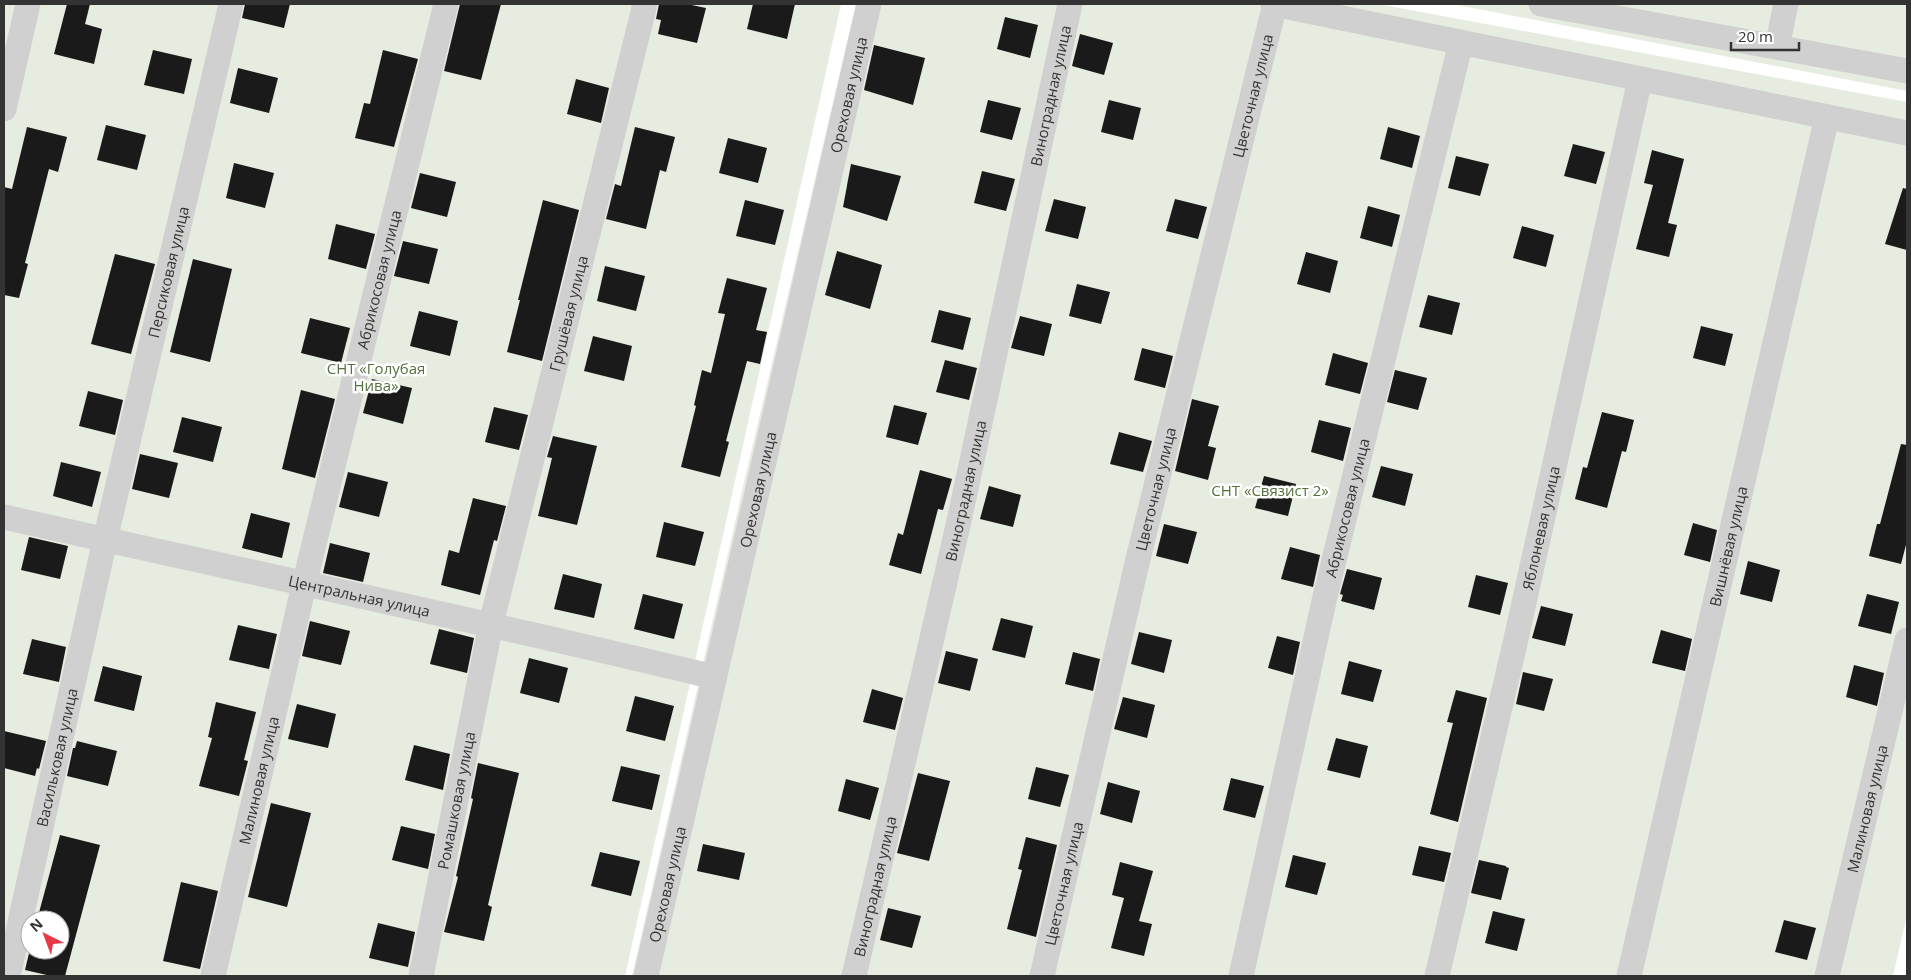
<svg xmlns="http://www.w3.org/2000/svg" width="1911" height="980" viewBox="0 0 1911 980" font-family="'Open Sans',sans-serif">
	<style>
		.green { fill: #e6ecdf; fill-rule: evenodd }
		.building { fill: #1a1a1a }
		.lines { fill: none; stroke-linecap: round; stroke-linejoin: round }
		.minor { stroke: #d0d0d0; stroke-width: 25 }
		.labels { text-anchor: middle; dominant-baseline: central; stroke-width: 5; stroke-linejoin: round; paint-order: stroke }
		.street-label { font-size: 15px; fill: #333; stroke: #fff }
		.park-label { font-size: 15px; fill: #56703f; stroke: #fff }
	</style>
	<rect width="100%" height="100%" fill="#fff"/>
	<g class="green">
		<path d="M4,4H841L625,976H4ZM30,920H60V950H30Z"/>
		<polygon points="856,4 1378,4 1907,102 1907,915 1893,976 632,976 745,478"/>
		<polygon points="1452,4 1907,4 1907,91"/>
	</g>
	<g class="building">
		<polygon points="67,4 90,4 85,24 102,29 94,64 54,54"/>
		<polygon points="245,4 290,4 284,28 242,18"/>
		<polygon points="460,4 501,4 481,80 444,71"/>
		<polygon points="659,4 687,4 706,8 697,43 658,34 661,20 656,19"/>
		<polygon points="753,4 795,4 787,39 747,29"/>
		<polygon points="1005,17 1038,25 1030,58 997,49"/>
		<polygon points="1080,34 1113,43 1104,75 1072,66"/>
		<polygon points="874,45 925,58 913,105 864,90"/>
		<polygon points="153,50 192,59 184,94 144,85"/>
		<polygon points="383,50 418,59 394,147 355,138 364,103 370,104"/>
		<polygon points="238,68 278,78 269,113 230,103"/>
		<polygon points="576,79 609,88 601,123 567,114"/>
		<polygon points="988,100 1021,108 1012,140 980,132"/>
		<polygon points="1109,100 1141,108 1133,140 1101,132"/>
		<polygon points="106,125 146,135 137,170 97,160"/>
		<polygon points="27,127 67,137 58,172 49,169 25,263 28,264 19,298 4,295 4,187 12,189"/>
		<polygon points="635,127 675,137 666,172 660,170 646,229 606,219 615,184 621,186"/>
		<polygon points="1388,127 1420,136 1412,168 1380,159"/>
		<polygon points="728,138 767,148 758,183 719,173"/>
		<polygon points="1573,144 1605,152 1596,184 1564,176"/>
		<polygon points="1652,150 1684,159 1668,223 1677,225 1669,257 1636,249 1653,185 1644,183"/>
		<polygon points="1456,156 1489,164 1480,196 1448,188"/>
		<polygon points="234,163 274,173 265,208 226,198"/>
		<polygon points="851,164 901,176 887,221 843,207"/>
		<polygon points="982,171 1015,179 1006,211 974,203"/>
		<polygon points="420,173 456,182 447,217 411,208"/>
		<polygon points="1903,188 1907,189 1907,250 1885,244"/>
		<polygon points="1054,199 1086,207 1078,239 1045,231"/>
		<polygon points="1175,199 1207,207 1198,239 1166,231"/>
		<polygon points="543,200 579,210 542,361 507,352 520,300 518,300"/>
		<polygon points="745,200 784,210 775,245 736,236"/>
		<polygon points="1368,206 1400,215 1392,247 1360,238"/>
		<polygon points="336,224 375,234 366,269 328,259"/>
		<polygon points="1522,226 1554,235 1546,267 1513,258"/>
		<polygon points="403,241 438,249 429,284 394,276"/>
		<polygon points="837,251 882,265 870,309 825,295"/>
		<polygon points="1306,252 1338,261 1330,293 1297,284"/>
		<polygon points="115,254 155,264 131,354 91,344"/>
		<polygon points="193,259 232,269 210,362 170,352"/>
		<polygon points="605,266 645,276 636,311 597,301"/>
		<polygon points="727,278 767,288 756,330 767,332 760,364 747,361 726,441 729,442 720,477 681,467 696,406 694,405 702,370 711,373 725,314 718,313"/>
		<polygon points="1077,284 1110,292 1101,324 1069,316"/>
		<polygon points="1428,295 1460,303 1452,335 1419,327"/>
		<polygon points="939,310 971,318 963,350 931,342"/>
		<polygon points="419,311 458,321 450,356 410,346"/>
		<polygon points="1020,316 1052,324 1044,356 1011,348"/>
		<polygon points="310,318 350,328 341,363 301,353"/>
		<polygon points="1701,326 1733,334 1725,366 1693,358"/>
		<polygon points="593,336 632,346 624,381 584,371"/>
		<polygon points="1142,348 1173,356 1165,388 1134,380"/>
		<polygon points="1333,353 1368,363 1360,394 1325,385"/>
		<polygon points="945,360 977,368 969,400 936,392"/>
		<polygon points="1395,370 1427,378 1418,410 1387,402"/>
		<polygon points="372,379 412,388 403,424 363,413"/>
		<polygon points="301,390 335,399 315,478 282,469"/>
		<polygon points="88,391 123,400 115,435 79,426"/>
		<polygon points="1192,399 1219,406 1208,446 1216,448 1208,480 1175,471"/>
		<polygon points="894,405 927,413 918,445 886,437"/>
		<polygon points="494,407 528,415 519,450 485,442"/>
		<polygon points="1602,412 1634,420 1626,452 1622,451 1607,508 1575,499 1583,467 1587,468"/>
		<polygon points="182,417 222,427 213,462 173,452"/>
		<polygon points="1319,420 1351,428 1343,461 1311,452"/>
		<polygon points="1119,432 1152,441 1143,472 1110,464"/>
		<polygon points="553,436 597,446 577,525 538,516 552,458 547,457"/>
		<polygon points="1901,444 1907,445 1907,541 1901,564 1869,556 1877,524 1880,524"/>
		<polygon points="140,454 178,463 169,498 132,489"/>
		<polygon points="61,462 101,472 92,507 53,496"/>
		<polygon points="1381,466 1413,474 1405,506 1372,497"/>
		<polygon points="920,470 952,479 943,510 938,509 921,574 889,565 898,533 903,535"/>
		<polygon points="348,472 388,482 379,517 339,507"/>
		<polygon points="1264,476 1296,484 1288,516 1255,508"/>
		<polygon points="989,486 1021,495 1013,527 980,519"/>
		<polygon points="473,498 506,506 497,541 494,540 480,595 441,585 449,550 459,553"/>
		<polygon points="251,513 290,523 282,558 242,548"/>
		<polygon points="664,522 704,532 695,566 656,557"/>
		<polygon points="1693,523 1717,530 1710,562 1684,555"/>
		<polygon points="1164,524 1197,532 1188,564 1156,556"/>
		<polygon points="29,537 68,546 60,579 21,570"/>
		<polygon points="330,543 370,553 363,582 323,573"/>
		<polygon points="1290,547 1320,555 1313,587 1281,579"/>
		<polygon points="1748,561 1780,570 1772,602 1740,594"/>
		<polygon points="1347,569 1382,578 1374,610 1341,601 1343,595 1340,594"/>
		<polygon points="563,574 602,584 594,618 554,609"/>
		<polygon points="1476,575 1508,583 1500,615 1468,607"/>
		<polygon points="643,594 683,604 674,639 634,629"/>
		<polygon points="1867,594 1899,602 1891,634 1858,626"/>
		<polygon points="1541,606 1573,614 1565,646 1532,638"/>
		<polygon points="1001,618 1033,626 1025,658 992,650"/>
		<polygon points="310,621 350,631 341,665 302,656"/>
		<polygon points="238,625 277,634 269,669 229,660"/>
		<polygon points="439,629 474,638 467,673 430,664"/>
		<polygon points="1661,630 1692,639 1685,671 1652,663"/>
		<polygon points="1139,632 1172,640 1164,673 1131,664"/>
		<polygon points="1277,636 1300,642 1293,675 1268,668"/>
		<polygon points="32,639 66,647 59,682 23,674"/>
		<polygon points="946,651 978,659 970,691 938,683"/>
		<polygon points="1073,652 1100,659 1093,691 1065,684"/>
		<polygon points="529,658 568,668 559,703 520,693"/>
		<polygon points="1349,661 1382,670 1373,702 1341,694"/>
		<polygon points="1854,665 1884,673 1877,706 1846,697"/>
		<polygon points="103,666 142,676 134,711 94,701"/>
		<polygon points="1523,672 1553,679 1544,711 1516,704"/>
		<polygon points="872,689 903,698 895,730 863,722"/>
		<polygon points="1456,690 1487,698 1458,822 1430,814 1453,723 1447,722"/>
		<polygon points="635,696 674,706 665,741 626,731"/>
		<polygon points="1123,697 1155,705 1147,738 1114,729"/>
		<polygon points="216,702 256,712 244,760 248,761 239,796 199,786 212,738 208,737"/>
		<polygon points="297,704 336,714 328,748 288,739"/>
		<polygon points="4,731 46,741 39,769 37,768 35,776 4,768"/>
		<polygon points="1336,738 1368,746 1360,778 1327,770"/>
		<polygon points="77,741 117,751 108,786 67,776 73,748 75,748"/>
		<polygon points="414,745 450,754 443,790 405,780"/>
		<polygon points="478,763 519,773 488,905 492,907 484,941 444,932 458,877 456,876 473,799 471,798"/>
		<polygon points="621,766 660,775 652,810 612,801"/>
		<polygon points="1036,767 1069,775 1060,807 1028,799"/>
		<polygon points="918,773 950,781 929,861 897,853"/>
		<polygon points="1231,778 1264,786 1255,818 1223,810"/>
		<polygon points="846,779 879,788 870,820 838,811"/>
		<polygon points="1108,782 1140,791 1132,823 1100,814"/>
		<polygon points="271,803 311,813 287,907 248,897"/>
		<polygon points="401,826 435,834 428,869 392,860"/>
		<polygon points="60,835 100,845 65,976 51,976 25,970 30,949 30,950 60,950 60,920 37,920"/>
		<polygon points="1026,837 1057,845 1036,937 1007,929 1022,870 1018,869"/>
		<polygon points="703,844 745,853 739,880 697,871"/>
		<polygon points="1419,846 1451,853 1444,882 1412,875"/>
		<polygon points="600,852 640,861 631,896 591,886"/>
		<polygon points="1293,855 1326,863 1317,895 1285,887"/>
		<polygon points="1479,860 1506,866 1506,867 1509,868 1501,900 1471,893"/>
		<polygon points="1120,862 1153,871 1139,921 1152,924 1144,956 1111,948 1124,898 1112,895"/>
		<polygon points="181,882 218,891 200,969 163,961"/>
		<polygon points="888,908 921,916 912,948 880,940"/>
		<polygon points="1493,911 1525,919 1517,951 1485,943"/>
		<polygon points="1784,920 1816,928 1807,960 1775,952"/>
		<polygon points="378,923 415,932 408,967 369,958"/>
	</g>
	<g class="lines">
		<g class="minor">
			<polyline points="1273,4 1907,133"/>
			<polyline points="1541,4 1907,71"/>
			<polyline points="1777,47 1786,4"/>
			<polyline points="4,109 28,4"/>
			<path id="s1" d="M4,517C240,570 478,620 714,677"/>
			<path id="s2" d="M8,976L105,540L231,4"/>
			<path id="s3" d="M213,976L304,585L446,4"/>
			<path id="s4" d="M421,976L491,624L645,4"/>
			<path id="s5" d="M646,976L869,4"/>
			<path id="s6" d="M854,976L959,521L1070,4"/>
			<path id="s7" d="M1042,976L1138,559L1275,4"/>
			<path id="s8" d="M1241,976L1324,601L1461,42"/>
			<path id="s9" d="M1437,976L1516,639L1640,79"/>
			<path id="s10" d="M1629,976L1827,117"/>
			<path id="s11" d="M1827,976L1907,640"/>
		</g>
	</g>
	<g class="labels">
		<g class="street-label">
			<text stroke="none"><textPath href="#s5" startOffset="904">Ореховая улица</textPath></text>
			<text stroke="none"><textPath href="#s6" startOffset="902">Виноградная улица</textPath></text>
			<text stroke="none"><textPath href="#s7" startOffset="905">Цветочная улица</textPath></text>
			<text stroke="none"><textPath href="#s2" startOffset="722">Персиковая улица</textPath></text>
			<text stroke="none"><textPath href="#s3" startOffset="716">Абрикосовая улица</textPath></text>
			<text stroke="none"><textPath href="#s4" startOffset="679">Грушёвая улица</textPath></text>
			<text stroke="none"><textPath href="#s7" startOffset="500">Цветочная улица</textPath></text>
			<text stroke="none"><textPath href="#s5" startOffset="499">Ореховая улица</textPath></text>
			<text stroke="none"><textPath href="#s6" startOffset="498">Виноградная улица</textPath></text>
			<text stroke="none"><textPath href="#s8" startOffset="480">Абрикосовая улица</textPath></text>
			<text stroke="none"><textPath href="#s9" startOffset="460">Яблоневая улица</textPath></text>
			<text stroke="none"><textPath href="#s10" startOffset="441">Вишнёвая улица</textPath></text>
			<text stroke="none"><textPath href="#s1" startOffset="364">Центральная улица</textPath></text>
			<text stroke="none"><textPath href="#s2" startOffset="224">Васильковая улица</textPath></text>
			<text stroke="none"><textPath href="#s3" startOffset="201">Малиновая улица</textPath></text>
			<text stroke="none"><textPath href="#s4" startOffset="179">Ромашковая улица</textPath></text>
			<text stroke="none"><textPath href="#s11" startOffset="172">Малиновая улица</textPath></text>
			<text stroke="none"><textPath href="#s7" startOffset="95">Цветочная улица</textPath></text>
			<text stroke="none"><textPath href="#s5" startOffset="94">Ореховая улица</textPath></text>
			<text stroke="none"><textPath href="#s6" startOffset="92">Виноградная улица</textPath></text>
		</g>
		<g class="park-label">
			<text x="376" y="368">СНТ «Голубая<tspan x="376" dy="17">Нива»</tspan></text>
			<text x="1270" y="490">СНТ «Связист 2»</text>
		</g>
	</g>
	<rect width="1911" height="980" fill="none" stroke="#333333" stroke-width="10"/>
	<g transform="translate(45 935) rotate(318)"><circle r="24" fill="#ffffff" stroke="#adadad"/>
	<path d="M0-4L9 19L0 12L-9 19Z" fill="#e63946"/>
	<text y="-8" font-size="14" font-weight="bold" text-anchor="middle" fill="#333333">N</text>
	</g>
	<path d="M1731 42v8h68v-8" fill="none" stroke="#333333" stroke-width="2.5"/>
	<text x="1738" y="42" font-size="15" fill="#333333" stroke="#ffffff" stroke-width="4" paint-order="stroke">20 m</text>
</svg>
